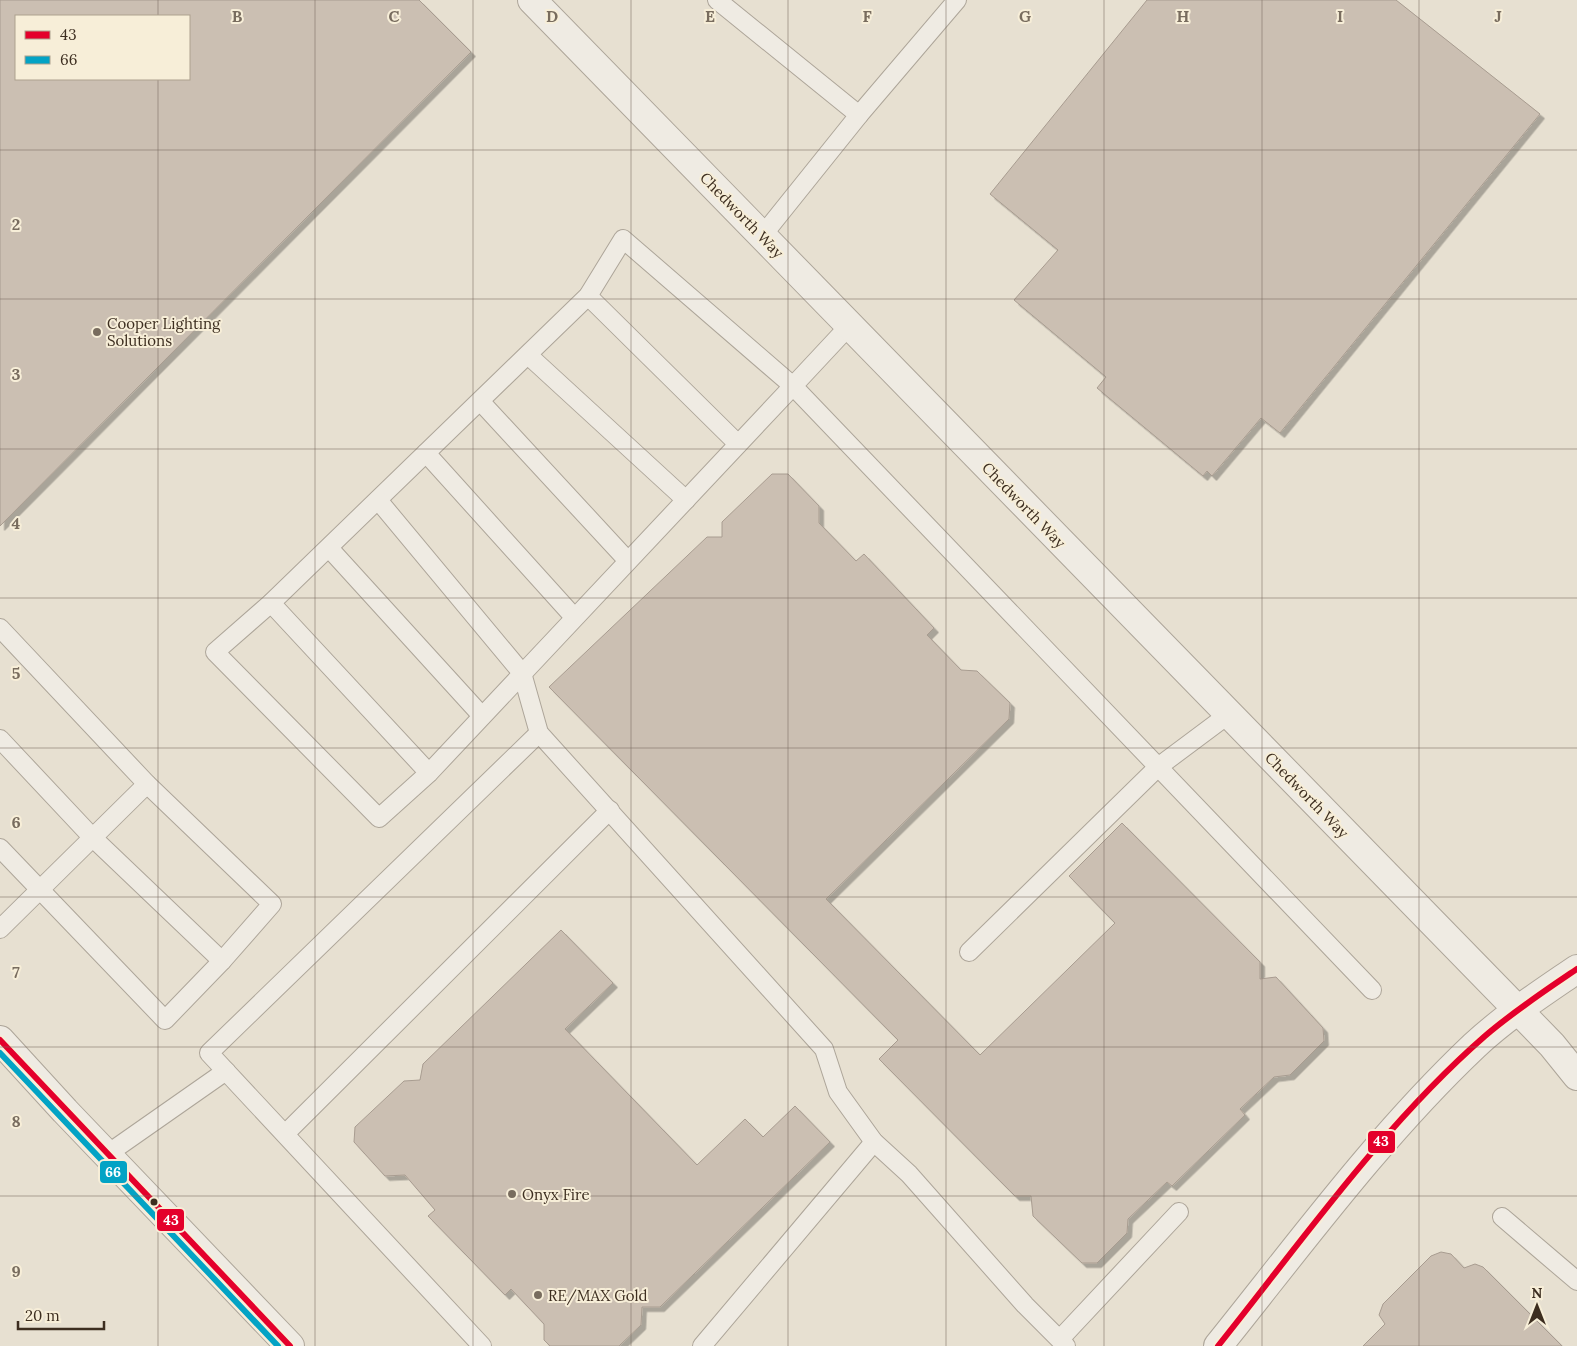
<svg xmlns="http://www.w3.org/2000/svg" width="1577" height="1346" viewBox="0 0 1577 1346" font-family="Lora,serif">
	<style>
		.building { fill: #cbbfb2; stroke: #a89c90; fill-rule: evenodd; filter: url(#shadow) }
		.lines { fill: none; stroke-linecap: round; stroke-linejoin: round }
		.service-casing { stroke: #ada599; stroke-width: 20 }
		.minor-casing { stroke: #ada599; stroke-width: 30 }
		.tertiary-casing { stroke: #ada599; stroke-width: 30 }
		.service { stroke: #efebe3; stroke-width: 18 }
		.minor { stroke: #efebe3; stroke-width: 28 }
		.tertiary { stroke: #efebe3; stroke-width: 28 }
		.bus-1-casing { stroke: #f7eed8; stroke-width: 10 }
		.bus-2-casing { stroke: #f7eed8; stroke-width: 10 }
		.bus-1 { stroke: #e4002b; stroke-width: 6 }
		.bus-2 { stroke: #03a3c5; stroke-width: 6 }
		.grid { fill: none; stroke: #786c5e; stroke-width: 1; stroke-opacity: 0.55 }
		.poi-dot { fill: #786c5e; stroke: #f7eed8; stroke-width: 2 }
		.bus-dot { fill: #3d2e20; stroke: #f7eed8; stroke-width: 2 }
		.labels { text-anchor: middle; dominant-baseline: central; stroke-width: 4; stroke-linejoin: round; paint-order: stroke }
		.street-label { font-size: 15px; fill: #3d2e20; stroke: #f7eed8 }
		.poi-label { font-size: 15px; fill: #3d2e20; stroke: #f7eed8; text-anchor: start }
		.grid-label { font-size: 16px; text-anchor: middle; font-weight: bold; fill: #786c5e; stroke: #f7eed8; stroke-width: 4; stroke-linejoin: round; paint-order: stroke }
		.line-badge { stroke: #f7eed8; stroke-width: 2 }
		.badge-label { font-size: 14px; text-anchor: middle; font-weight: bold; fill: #fff }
	</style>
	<defs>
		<filter id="shadow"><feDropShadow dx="4.5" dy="4.5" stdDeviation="0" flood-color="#0004"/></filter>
	</defs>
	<rect width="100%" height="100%" fill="#e7e0d1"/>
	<g class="building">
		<path d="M0,0H419L471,52L0,526ZM16,16H189V79H16Z"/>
		<polygon points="1147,0 1396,0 1540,114 1280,433 1261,418 1212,476 1207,471 1203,476 1097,388 1106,377 1014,300 1058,250 990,194"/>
		<polygon points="772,474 788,474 819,506 819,523 856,561 864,554 934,628 927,635 961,670 977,671 1010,703 1009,719 826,899 980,1055 1115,923 1069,876 1122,823 1260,962 1260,979 1276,977 1323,1028 1324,1041 1290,1075 1274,1077 1240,1109 1245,1115 1172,1186 1167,1182 1128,1219 1127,1233 1097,1263 1082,1263 1033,1216 1031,1196 1015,1196 879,1059 898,1040 549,687 707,537 722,537 722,522"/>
		<polygon points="561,930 613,983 565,1029 697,1165 745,1119 763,1137 795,1106 830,1142 660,1307 642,1307 641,1325 619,1346 550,1346 544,1340 544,1324 511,1289 505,1295 428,1216 435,1210 405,1175 385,1176 354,1142 355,1127 404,1081 420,1080 423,1064"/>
		<polygon points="1441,1252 1451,1254 1464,1268 1475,1264 1483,1267 1562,1346 1363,1346 1385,1324 1379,1315 1383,1304 1431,1256"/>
	</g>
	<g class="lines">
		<g class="service-casing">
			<g id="service">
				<polyline points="717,0 859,115"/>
				<polyline points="762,236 859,115 957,0"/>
				<polyline points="588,296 738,444"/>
				<polyline points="849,326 793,386 429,773 379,818 215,652 271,603 588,296 623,239 793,386 1372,990"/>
				<polyline points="528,355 686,500"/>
				<polyline points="480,401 628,561"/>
				<polyline points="426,453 574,617"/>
				<polyline points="378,500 522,673 539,733 824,1049 838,1092 874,1142 909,1174 1025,1305 1066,1346"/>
				<polyline points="329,548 482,716"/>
				<polyline points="271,603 429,773"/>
				<polyline points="0,628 147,784 272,904 222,961 165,1020 0,848"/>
				<polyline points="0,739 92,837 222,961"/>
				<polyline points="0,929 147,784"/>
				<polyline points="969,952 1158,767 1229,714"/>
				<polyline points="285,1134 610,810"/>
				<polyline points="106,1155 226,1071"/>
				<polyline points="1502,1217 1577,1281"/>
				<polyline points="1060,1339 1179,1212"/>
				<polyline points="482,1346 209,1053 539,733"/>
				<polyline points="702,1346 874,1142"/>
			</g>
		</g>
		<g class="minor-casing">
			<polyline id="minor" points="532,0 1518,1010 1552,1045 1577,1076"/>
		</g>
		<g class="tertiary-casing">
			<g id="tertiary">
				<polyline points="0,1040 65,1111 290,1346"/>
				<path d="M1218,1346C1300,1244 1379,1136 1474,1046C1505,1017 1542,993 1577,969"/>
			</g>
		</g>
		<use href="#service" class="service"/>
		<use href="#minor" class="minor"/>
		<use href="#tertiary" class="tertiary"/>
		<g class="bus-1-casing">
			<g id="bus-1">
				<polyline points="0,1040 290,1346"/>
				<path d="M1218,1346C1302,1241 1384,1124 1485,1036C1514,1011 1546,990 1577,969"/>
			</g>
		</g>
		<g class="bus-2-casing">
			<polyline id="bus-2" points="0,1053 278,1346"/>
		</g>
		<use href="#bus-1" class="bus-1"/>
		<use href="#bus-2" class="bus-2"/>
	</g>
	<path class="grid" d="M158,0V16M315,0V1346M473,0V1346M631,0V1346M788,0V1346M946,0V1346M1104,0V1346M1262,0V1346M1419,0V1346M158,79V1346M0,150H1577M0,299H1577M0,449H1577M0,598H1577M0,748H1577M0,897H1577M0,1047H1577M0,1196H1577"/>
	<g class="poi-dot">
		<circle cx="97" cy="332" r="5"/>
		<circle cx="512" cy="1194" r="5"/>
		<circle cx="538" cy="1295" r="5"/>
	</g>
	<circle class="bus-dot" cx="154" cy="1202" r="4.5"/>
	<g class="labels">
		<g class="street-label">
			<text transform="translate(742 215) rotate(46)">Chedworth Way</text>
			<text transform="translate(1024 505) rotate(46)">Chedworth Way</text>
			<text transform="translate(1307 795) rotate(46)">Chedworth Way</text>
		</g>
		<g class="poi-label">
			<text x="107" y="323">Cooper Lighting<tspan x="107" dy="17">Solutions</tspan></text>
			<text x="522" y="1194">Onyx Fire</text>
			<text x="548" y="1295">RE/MAX Gold</text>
		</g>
	</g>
	<g class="grid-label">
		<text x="237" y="22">B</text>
		<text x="394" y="22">C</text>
		<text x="552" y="22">D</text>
		<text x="710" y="22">E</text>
		<text x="867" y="22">F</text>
		<text x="1025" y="22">G</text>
		<text x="1183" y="22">H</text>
		<text x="1340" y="22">I</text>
		<text x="1498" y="22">J</text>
		<text x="16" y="230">2</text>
		<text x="16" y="380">3</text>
		<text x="16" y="529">4</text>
		<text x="16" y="679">5</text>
		<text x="16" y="828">6</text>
		<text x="16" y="978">7</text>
		<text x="16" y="1127">8</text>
		<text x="16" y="1277">9</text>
	</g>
	<g class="line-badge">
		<rect x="1367" y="1130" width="29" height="24" rx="5" fill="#e4002b"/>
		<rect x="99" y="1160" width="29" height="24" rx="5" fill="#03a3c5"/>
		<rect x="156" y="1208" width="29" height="24" rx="5" fill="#e4002b"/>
	</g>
	<g class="badge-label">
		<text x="1381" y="1146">43</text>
		<text x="113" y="1177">66</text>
		<text x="171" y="1225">43</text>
	</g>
	<rect x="15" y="15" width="175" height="65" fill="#f7eed8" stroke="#ada18e"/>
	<rect x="25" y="31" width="25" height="8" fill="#e4002b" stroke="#ada18e"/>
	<text x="60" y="40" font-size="15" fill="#3d2e20">43</text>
	<rect x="25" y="56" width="25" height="8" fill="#03a3c5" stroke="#ada18e"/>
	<text x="60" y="65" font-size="15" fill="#3d2e20">66</text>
	<g transform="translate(1537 1306)" stroke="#f7eed8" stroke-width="4" paint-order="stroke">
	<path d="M0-4L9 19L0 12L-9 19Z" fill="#3d2e20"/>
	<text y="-8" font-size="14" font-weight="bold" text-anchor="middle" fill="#3d2e20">N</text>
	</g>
	<path d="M18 1321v8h86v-8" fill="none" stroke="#3d2e20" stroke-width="2.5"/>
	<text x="25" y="1321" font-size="15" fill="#3d2e20" stroke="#f7eed8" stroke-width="4" paint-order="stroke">20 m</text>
</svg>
